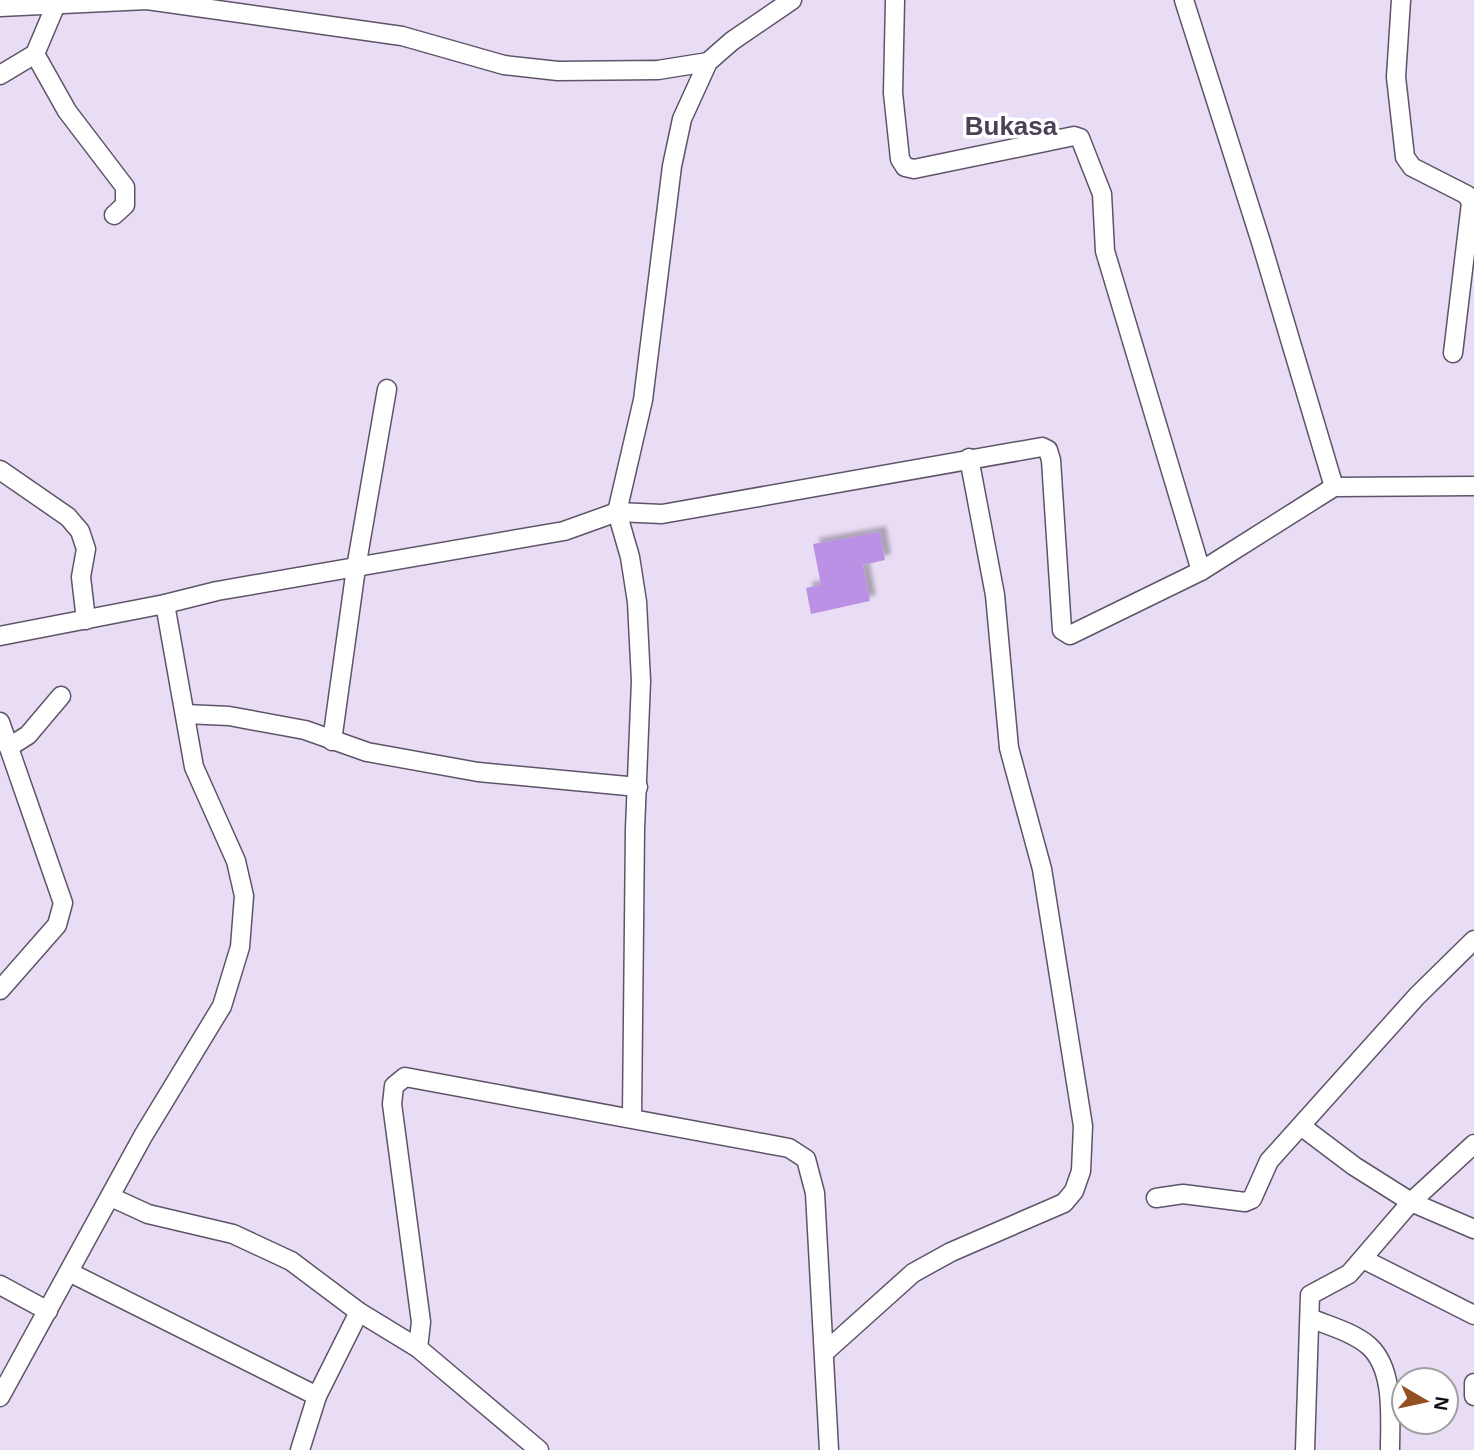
<svg xmlns="http://www.w3.org/2000/svg" width="1474" height="1450" viewBox="0 0 1474 1450" font-family="Arial,sans-serif">
	<style>
		.building { fill: #bb91e5; filter: url(#shadow) }
		.lines { fill: none; stroke-linecap: round; stroke-linejoin: round }
		.street-casing { stroke: #5e5469; stroke-width: 21 }
		.street { stroke: #fff; stroke-width: 18 }
		.labels { text-anchor: middle; dominant-baseline: central; stroke-width: 7; stroke-linejoin: round; paint-order: stroke }
		.district-label { font-size: 26px; font-weight: bold; fill: #4b4155; stroke: #fff }
	</style>
	<defs>
		<filter id="shadow"><feDropShadow dx="6" dy="-6" stdDeviation="2" flood-color="#0004"/></filter>
	</defs>
	<rect width="100%" height="100%" fill="#e8ddf5"/>
	<polygon class="building" points="880,532 885,560 863,565 870,601 811,614 806,588 821,585 813,544"/>
	<g class="lines">
		<g class="street-casing">
			<g id="street">
				<polyline points="895,0 893,93 900,159 905,167 914,169 1074,136 1080,138 1102,194 1105,251 1201,571"/>
				<polyline points="1184,0 1261,242 1334,487"/>
				<polyline points="1401,0 1396,77 1405,157 1412,167 1467,195 1471,203 1453,353"/>
				<polyline points="0,7 147,0 402,36 504,65 558,71 658,70 708,62"/>
				<polyline points="35,54 67,111 125,187 125,205 114,215"/>
				<polyline points="0,75 35,54 57,2"/>
				<polyline points="0,470 68,517 80,531 86,549 81,577 86,620"/>
				<polyline points="0,636 165,604 217,591 564,531 617,512 662,514 1042,447 1048,450 1051,460 1062,630 1070,635 1201,571 1334,487 1474,486"/>
				<polyline points="185,714 229,716 305,730 367,752 478,772 638,787"/>
				<polyline points="0,722 63,903 57,925 0,990"/>
				<polyline points="332,741 356,568 387,389"/>
				<polyline points="9,747 28,735 61,696"/>
				<polyline points="632,1116 635,829 641,681 637,602 630,557 617,512 643,400 672,166 682,119 708,62 732,41 792,0"/>
				<polyline points="1301,1126 1354,1166 1411,1202 1474,1229"/>
				<polyline points="111,1197 148,1214 233,1234 291,1261 359,1312 418,1348 539,1450"/>
				<polyline points="1156,1198 1183,1194 1245,1202 1252,1199 1269,1161 1417,996 1474,940"/>
				<polyline points="1363,1259 1474,1315"/>
				<polyline points="69,1272 317,1396"/>
				<polyline points="0,1285 48,1311"/>
				<path d="M1310,1318C1329,1326 1353,1332 1369,1346C1395,1370 1390,1418 1390,1450"/>
				<polyline points="418,1348 421,1322 392,1104 394,1086 405,1077 789,1148 806,1159 815,1193 829,1450"/>
				<polyline points="825,1352 913,1273 951,1252 1064,1203 1074,1191 1081,1171 1083,1126 1042,869 1009,748 995,595 969,458"/>
				<polyline points="1474,1383 1474,1396"/>
				<polyline points="0,1397 143,1136 222,1006 240,947 244,896 236,861 194,767 165,604"/>
				<polyline points="300,1450 317,1396 359,1312"/>
				<polyline points="1305,1450 1310,1295 1349,1274 1411,1202 1474,1144"/>
			</g>
		</g>
		<use href="#street" class="street"/>
	</g>
	<g class="labels">
		<g class="district-label">
			<text x="1011" y="126">Bukasa</text>
		</g>
	</g>
	<g transform="translate(1425 1401) rotate(99)"><circle r="33" fill="#ffffff" stroke="#9f9ea1" stroke-width="2"/>
	<path d="M0-5L12 26L0 18L-12 26Z" fill="#945024"/>
	<text y="-10" font-size="19" font-weight="bold" text-anchor="middle" fill="#100c14">N</text>
	</g>
</svg>
